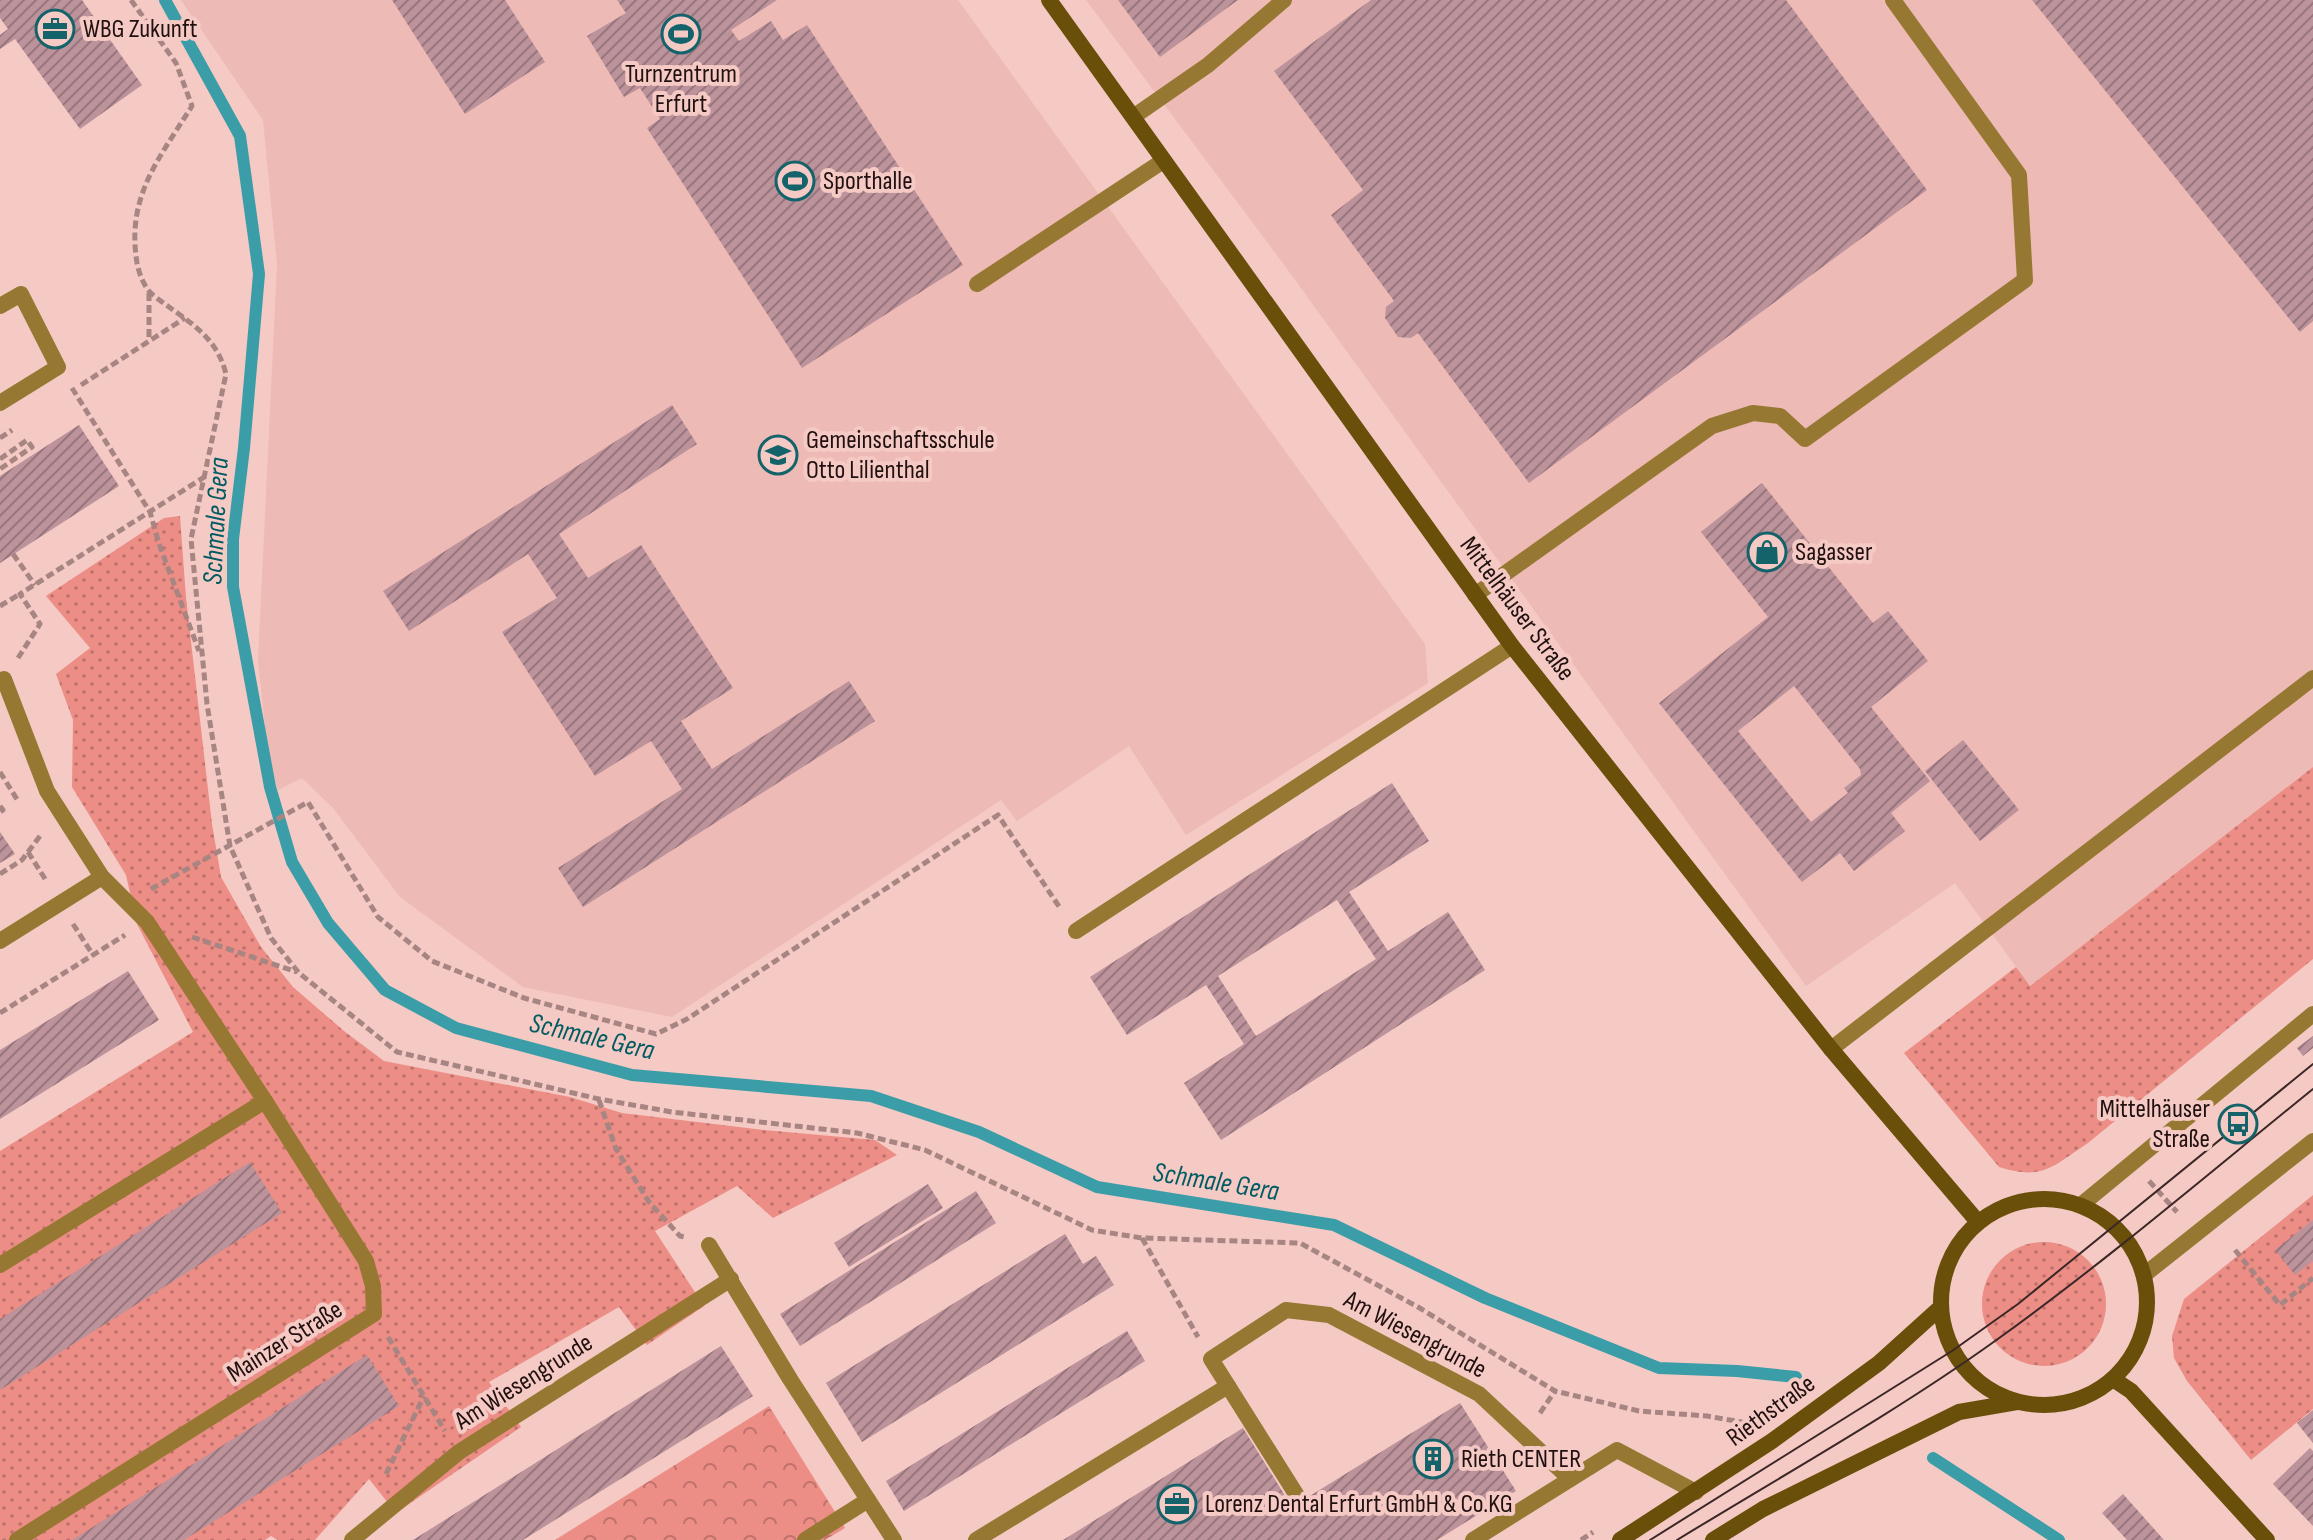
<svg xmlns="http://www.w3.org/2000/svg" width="2313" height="1540" viewBox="0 0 2313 1540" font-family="'Sofia Sans Condensed',sans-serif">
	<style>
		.built { fill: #edbab5 }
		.grass { fill: url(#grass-dots) }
		.forest { fill: url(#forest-crowns) }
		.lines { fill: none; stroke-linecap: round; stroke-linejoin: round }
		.stream { stroke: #3a9da7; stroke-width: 12 }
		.building { fill: url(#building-hatch); fill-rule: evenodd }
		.path { stroke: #a78582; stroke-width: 5; stroke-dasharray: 8 4; stroke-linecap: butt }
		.lane { stroke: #977832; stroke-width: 16 }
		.street { stroke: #977832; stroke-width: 16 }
		.secondary { stroke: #6a4f0a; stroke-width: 16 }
		.tram { stroke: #3a2726; stroke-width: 2 }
		.labels { text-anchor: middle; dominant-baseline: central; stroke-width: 8; stroke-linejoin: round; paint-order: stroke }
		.poi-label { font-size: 26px; fill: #201110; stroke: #f5c9c4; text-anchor: start }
		.street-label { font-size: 26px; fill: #201110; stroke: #f5c9c4 }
		.water-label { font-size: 28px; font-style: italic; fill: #005b62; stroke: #f5c9c4 }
	</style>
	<defs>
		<pattern id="grass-dots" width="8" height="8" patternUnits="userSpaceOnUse" patternTransform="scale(2)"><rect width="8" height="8" fill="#ec8d86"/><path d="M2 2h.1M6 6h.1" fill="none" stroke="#bf726c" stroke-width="1.8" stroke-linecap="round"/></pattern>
		<pattern id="forest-crowns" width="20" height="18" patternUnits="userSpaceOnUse" patternTransform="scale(2)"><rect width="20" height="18" fill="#ec8d86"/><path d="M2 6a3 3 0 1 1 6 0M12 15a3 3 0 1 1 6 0" fill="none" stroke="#bf726c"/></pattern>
		<pattern id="building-hatch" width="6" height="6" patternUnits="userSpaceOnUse" patternTransform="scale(2)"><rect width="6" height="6" fill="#bc929b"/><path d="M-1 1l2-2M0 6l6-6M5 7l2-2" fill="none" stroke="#98767d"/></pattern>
	</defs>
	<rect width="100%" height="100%" fill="#f5c9c4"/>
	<g class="built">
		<polygon points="181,0 958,0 1425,644 1428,683 1186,835 1129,746 1017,821 1001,800 672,1017 523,987 400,897 333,808 302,778 278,790 269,764 258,661 277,265 263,120"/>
		<polygon points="1086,0 2313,0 2313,767 2030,986 1955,883 1806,986 1285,266"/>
	</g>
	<g class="grass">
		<polygon points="180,516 186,598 212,824 221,877 261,947 293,987 344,1031 384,1061 570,1097 622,1113 764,1130 875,1140 897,1155 773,1218 737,1186 655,1231 704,1306 647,1345 619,1307 489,1382 521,1427 396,1513 369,1479 315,1540 278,1540 271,1536 265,1540 0,1540 0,1151 193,1032 137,924 126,875 72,787 73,720 56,674 90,648 46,596 164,518"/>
		<path d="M2313,767V959L2088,1143C2053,1166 2043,1181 1999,1167L1904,1053L2016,967L2030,986Z"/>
		<polygon points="2313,1195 2313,1409 2251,1460 2187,1381 2174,1358 2172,1336 2184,1299"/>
		<circle cx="2044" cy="1304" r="62"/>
	</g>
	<polygon class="forest" points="769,1406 845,1528 825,1540 555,1540"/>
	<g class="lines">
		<g class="stream">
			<polyline points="165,0 240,136 259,274 244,448 233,539 233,587 270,787 292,862 328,923 385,990 456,1028 632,1075 871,1096 979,1132 1097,1187 1334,1225 1485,1298 1659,1368 1737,1371 1796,1377"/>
			<polyline points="1933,1458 2059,1540"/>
		</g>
	</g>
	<g class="building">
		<polygon points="0,0 82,0 142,85 80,129 15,39 0,49 0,35 8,29 0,18"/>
		<polygon points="392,0 505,0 545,62 465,114"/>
		<polygon points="617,0 777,0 731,30 739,41 771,21 783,40 807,25 963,265 802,368 647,128 660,119 640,88 624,97 587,36 626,13"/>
		<polygon points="1118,0 1238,0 1160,57"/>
		<polygon points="1371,0 1786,0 1927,190 1529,483 1418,333 1411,338 1398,337 1385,318 1386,307 1394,301 1331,215 1363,190 1274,71"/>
		<polygon points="2032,0 2313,0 2313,321 2300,332"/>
		<polygon points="672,405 697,444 559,534 588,578 641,545 733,688 681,721 712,769 849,681 875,721 583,907 558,868 682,789 651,741 595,776 502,632 557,598 528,554 409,631 383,591"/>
		<polygon points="79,425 119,486 0,563 0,476"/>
		<path d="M1762,483L1873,623L1888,611L1928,661L1871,707L1930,781L1891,813L1905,831L1854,871L1840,853L1802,882L1659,703L1768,617L1701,532ZM1794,686L1860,769L1861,775L1844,788L1848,793L1811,822L1738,731Z"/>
		<polygon points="1963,740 2019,810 1980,841 1925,771"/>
		<path d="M1392,783L1429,841L1349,892L1388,951L1448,912L1485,970L1221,1140L1184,1083L1244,1044L1206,985L1127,1035L1090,977ZM1337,900L1376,959L1256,1036L1218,976Z"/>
		<polygon points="0,832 15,854 0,863"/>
		<polygon points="128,971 159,1020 0,1119 0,1050"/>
		<polygon points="2313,1036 2313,1048 2303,1056 2297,1048"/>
		<polygon points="250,1162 282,1213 0,1390 0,1319"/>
		<polygon points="928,1184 943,1208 849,1267 834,1243"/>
		<polygon points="976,1191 996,1223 800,1346 780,1314"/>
		<polygon points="2313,1220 2313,1261 2295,1275 2275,1250"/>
		<polygon points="1065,1234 1083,1264 1096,1256 1114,1285 862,1442 826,1383"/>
		<polygon points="1127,1331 1145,1361 904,1511 886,1481"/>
		<polygon points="721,1346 753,1396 523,1540 413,1540"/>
		<polygon points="367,1355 399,1406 184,1540 72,1540"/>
		<polygon points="1460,1403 1516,1491 1437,1540 1063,1540 1243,1428 1292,1507"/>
		<polygon points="2313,1410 2313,1443 2297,1423"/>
		<polygon points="2310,1448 2313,1451 2313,1526 2273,1484"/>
		<polygon points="2123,1494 2164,1540 2127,1540 2102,1513"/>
	</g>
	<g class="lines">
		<g class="path">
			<path d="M131,0L176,63L192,106C159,159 126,196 137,263C139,273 144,288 153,295C183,319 216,333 226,374L191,539L207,704L230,846L271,938L299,973L397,1052L599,1099L672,1112L857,1133L925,1150L1092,1230L1142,1238L1300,1243L1418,1307L1555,1391L1639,1411L1707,1416L1747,1423"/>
			<polyline points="149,293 149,341"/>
			<polyline points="81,385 185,318"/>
			<polyline points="72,388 150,512 159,544 199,651"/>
			<polyline points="0,438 12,430"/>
			<polyline points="0,459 27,440 32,447 0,469"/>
			<polyline points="13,554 35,585"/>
			<polyline points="0,606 20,594"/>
			<polyline points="18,658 40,624 20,594 206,476"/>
			<polyline points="0,772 18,801"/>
			<polyline points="0,806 3,810 0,812"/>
			<polyline points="28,852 47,882"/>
			<polyline points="0,874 22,860 40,836 38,834"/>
			<polyline points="151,889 308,802 378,917 432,961 524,998 656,1034 687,1019 998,815 1060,908"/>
			<polyline points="73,924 93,955"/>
			<polyline points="192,937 297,972"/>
			<polyline points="0,1013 125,935"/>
			<polyline points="599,1100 616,1149 649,1202 680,1236 685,1237"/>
			<polyline points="2149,1181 2177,1212"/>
			<polyline points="1142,1238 1198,1337"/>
			<polyline points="2235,1250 2280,1305 2313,1278"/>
			<polyline points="388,1337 445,1431"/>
			<polyline points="1540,1413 1555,1391"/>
			<polyline points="386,1474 424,1396"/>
			<polyline points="1581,1540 1593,1532"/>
		</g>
		<g class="lane">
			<polyline points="1133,117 1208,65 1284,0"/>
			<polyline points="977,284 1163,161"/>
			<polyline points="0,306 21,294 58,367 0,403"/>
			<polyline points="1475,595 1712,426 1753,413 1780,416 1805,439 2025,280 2019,175 1893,0"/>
			<polyline points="1076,931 1512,646"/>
			<polyline points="0,941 102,877"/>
			<polyline points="1831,1049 2313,678"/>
			<polyline points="1228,1386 1301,1502"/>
			<polyline points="976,1540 1228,1386 1211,1359 1286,1310 1329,1315 1479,1394 1570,1479"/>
			<polyline points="1473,1540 1617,1450 1696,1492"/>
		</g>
		<g class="street">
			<polyline points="4,679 47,791 102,877 147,922 265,1101 366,1261 373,1286 374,1314 17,1540"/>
			<polyline points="2081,1205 2313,1014"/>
			<polyline points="709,1245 790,1379 894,1540"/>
			<polyline points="0,1265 265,1101"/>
			<polyline points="2144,1275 2313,1141"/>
			<polyline points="352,1540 459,1452 731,1279"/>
			<polyline points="805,1540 868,1500"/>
		</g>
		<g class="secondary">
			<polyline points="1049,0 1512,646 1831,1049 1978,1222"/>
			<circle cx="2044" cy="1302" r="103"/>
			<polyline points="2113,1379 2131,1391 2267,1540"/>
			<polyline points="1620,1540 1772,1441 1879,1363 1941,1307"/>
			<polyline points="1713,1540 1763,1509 1959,1412 2017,1402"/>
		</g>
		<g class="tram">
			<polyline points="1650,1540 1952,1351 2018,1304 2313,1064"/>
			<path d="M1677,1540C1783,1475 1893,1414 1995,1341C2105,1262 2208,1174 2313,1089"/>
		</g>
	</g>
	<defs>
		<g id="office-ring" transform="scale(2)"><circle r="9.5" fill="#f5c9c4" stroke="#14636a" stroke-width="1.5"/><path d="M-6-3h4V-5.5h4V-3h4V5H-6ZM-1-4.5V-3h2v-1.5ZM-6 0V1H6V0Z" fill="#14636a"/></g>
		<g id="stadium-ring" transform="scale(2)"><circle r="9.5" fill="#f5c9c4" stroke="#14636a" stroke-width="1.5"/><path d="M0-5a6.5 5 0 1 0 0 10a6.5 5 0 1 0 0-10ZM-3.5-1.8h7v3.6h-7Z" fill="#14636a"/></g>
		<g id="school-ring" transform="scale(2)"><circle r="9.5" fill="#f5c9c4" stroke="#14636a" stroke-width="1.5"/><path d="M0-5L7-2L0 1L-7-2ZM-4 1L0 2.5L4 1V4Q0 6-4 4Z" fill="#14636a"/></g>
		<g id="shop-ring" transform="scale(2)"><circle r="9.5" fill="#f5c9c4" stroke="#14636a" stroke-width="1.5"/><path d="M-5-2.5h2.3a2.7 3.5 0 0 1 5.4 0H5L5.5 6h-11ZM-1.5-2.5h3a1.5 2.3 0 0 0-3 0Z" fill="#14636a"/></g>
		<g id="bus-ring" transform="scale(2)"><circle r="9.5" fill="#f5c9c4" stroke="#14636a" stroke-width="1.5"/><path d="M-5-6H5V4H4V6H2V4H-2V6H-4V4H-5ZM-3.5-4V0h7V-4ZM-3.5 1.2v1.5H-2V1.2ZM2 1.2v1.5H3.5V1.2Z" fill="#14636a"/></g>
		<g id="building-ring" transform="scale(2)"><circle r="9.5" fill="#f5c9c4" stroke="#14636a" stroke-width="1.5"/><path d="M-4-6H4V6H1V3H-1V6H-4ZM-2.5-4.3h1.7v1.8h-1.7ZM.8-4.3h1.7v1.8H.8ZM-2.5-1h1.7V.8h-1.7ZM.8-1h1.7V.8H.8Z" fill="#14636a"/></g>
	</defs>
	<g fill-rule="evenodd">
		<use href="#office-ring" x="55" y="29"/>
		<use href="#stadium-ring" x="681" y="34"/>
		<use href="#stadium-ring" x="795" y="181"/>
		<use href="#school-ring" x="778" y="455"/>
		<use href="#shop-ring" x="1767" y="552"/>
		<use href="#bus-ring" x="2238" y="1124"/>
		<use href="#building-ring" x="1433" y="1459"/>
		<use href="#office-ring" x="1177" y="1504"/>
	</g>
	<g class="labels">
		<g class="poi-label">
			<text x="83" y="29">WBG Zukunft</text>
			<text x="681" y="74" text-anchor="middle">Turnzentrum<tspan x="681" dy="30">Erfurt</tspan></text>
			<text x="823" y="181">Sporthalle</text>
			<text x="806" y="440">Gemeinschaftsschule<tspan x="806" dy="30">Otto Lilienthal</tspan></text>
			<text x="1795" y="552">Sagasser</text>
			<text x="2210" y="1109" text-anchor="end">Mittelhäuser<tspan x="2210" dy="30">Straße</tspan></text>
			<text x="1461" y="1459">Rieth CENTER</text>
			<text x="1205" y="1504">Lorenz Dental Erfurt GmbH &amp; Co.KG</text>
		</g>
		<g class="street-label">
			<text transform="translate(1517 609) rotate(53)">Mittelhäuser Straße</text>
			<text transform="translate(1415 1335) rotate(28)">Am Wiesengrunde</text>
			<text transform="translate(285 1342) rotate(-32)">Mainzer Straße</text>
			<text transform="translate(524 1382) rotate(-32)">Am Wiesengrunde</text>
			<text transform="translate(1771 1411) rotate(-36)">Riethstraße</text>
		</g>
		<g class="water-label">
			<text transform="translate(216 521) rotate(-87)">Schmale Gera</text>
			<text transform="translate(592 1037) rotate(13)">Schmale Gera</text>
			<text transform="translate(1216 1182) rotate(9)">Schmale Gera</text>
		</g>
	</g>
</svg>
